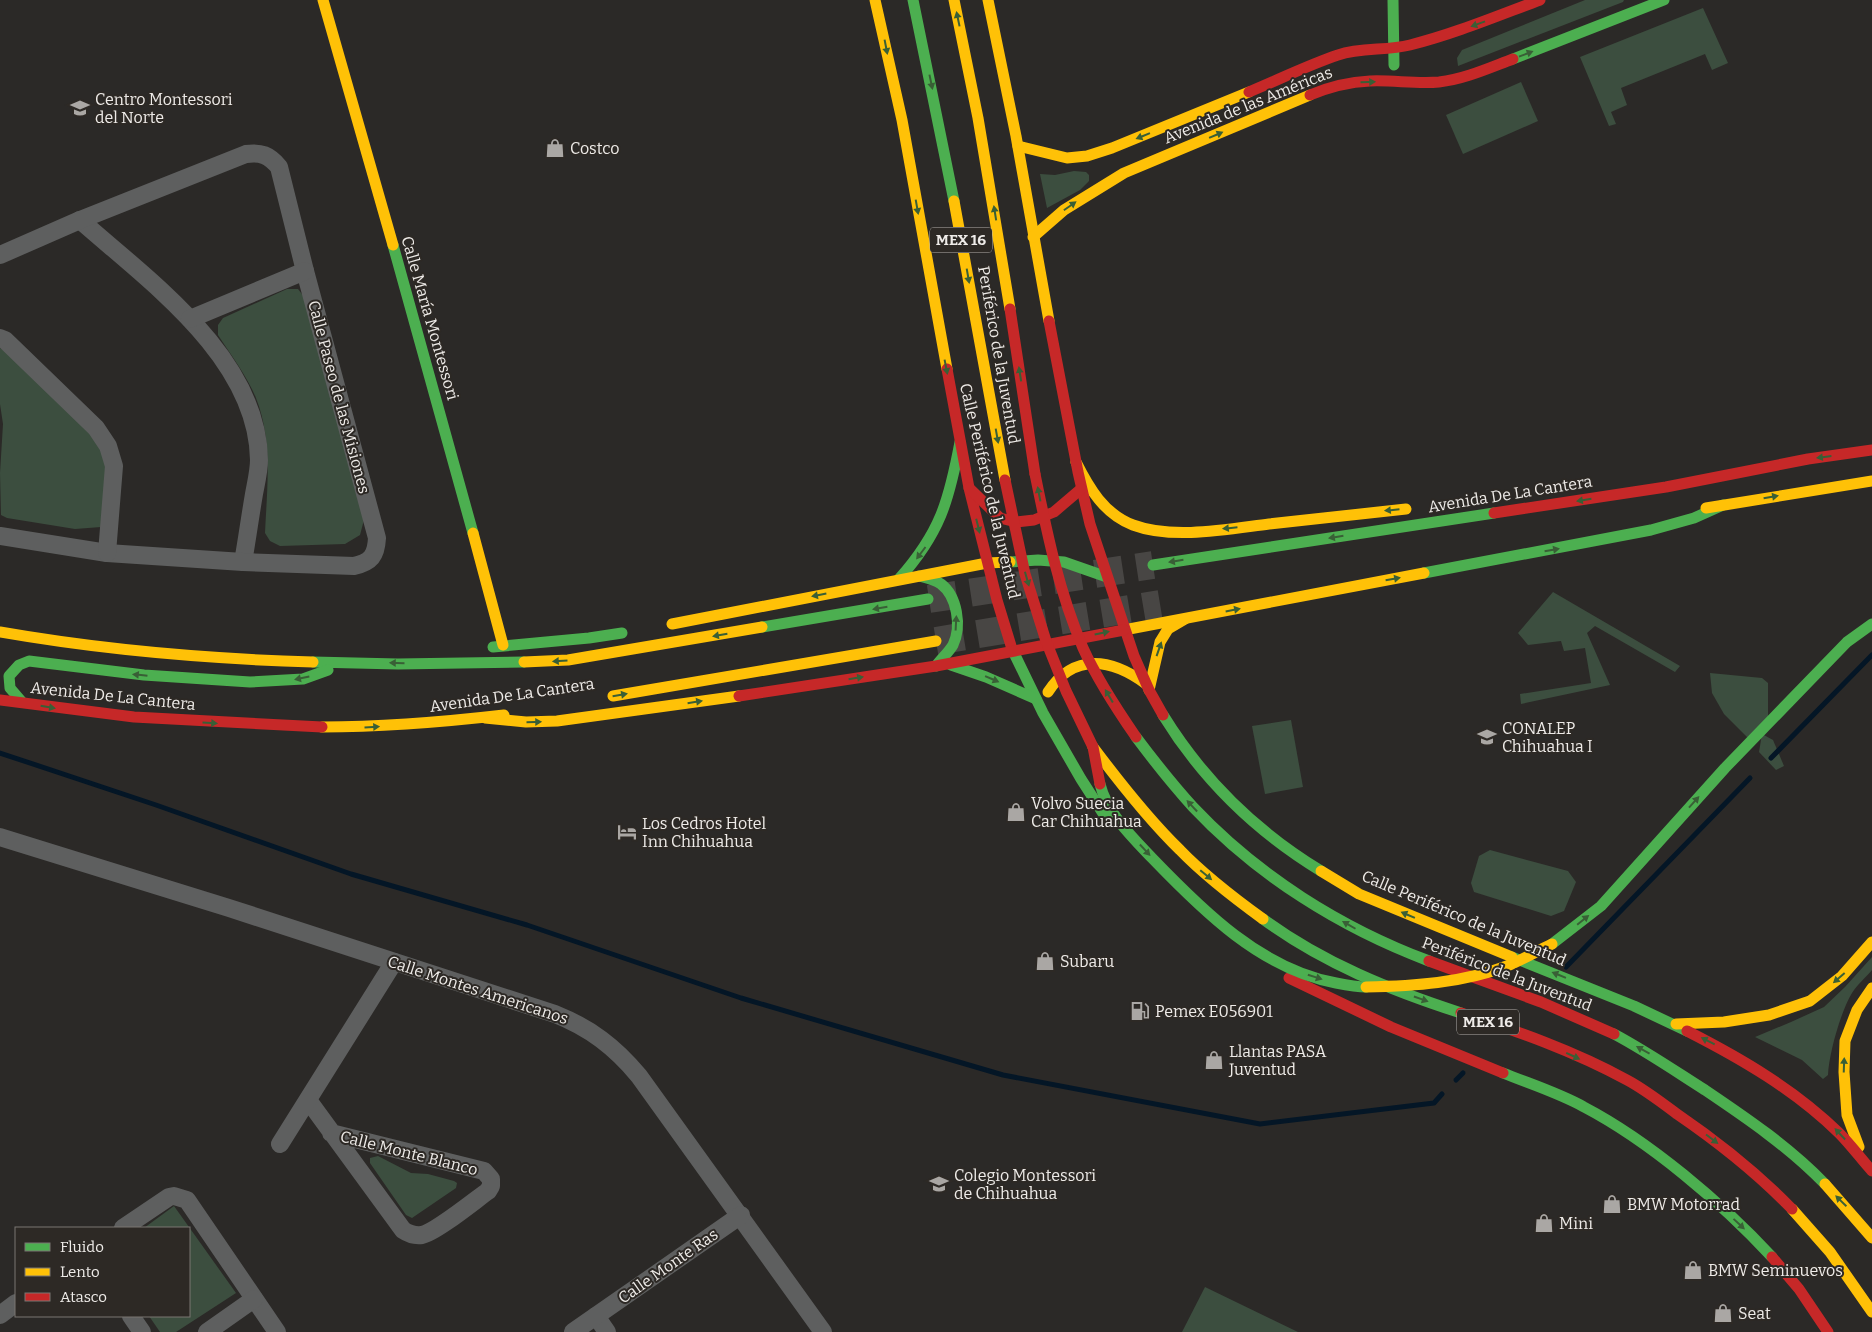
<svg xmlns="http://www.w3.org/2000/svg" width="1872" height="1332" viewBox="0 0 1872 1332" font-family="Bitter,serif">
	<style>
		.green { fill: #3c4e3f }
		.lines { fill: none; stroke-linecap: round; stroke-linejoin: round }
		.stream { stroke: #041626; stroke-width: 5 }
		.primary-tunnel { stroke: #484644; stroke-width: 28; stroke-dasharray: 28 14; stroke-linecap: butt }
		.street { stroke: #5e5f5f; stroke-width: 18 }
		.fast { stroke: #4caf50; stroke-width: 11 }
		.slow { stroke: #ffc107; stroke-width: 11 }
		.jam { stroke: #c62828; stroke-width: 11 }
		.fast-bridge { stroke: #4caf50; stroke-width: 11 }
		.slow-bridge { stroke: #ffc107; stroke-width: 11 }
		.jam-bridge { stroke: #c62828; stroke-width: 11 }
		.oneway { fill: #395f36 }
		.labels { text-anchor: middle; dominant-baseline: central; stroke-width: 4; stroke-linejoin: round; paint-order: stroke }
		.shield { fill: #2d2925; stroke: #b4b1ae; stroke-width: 1 }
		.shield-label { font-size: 15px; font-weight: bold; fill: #eeebe8 }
		.poi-label { font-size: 16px; fill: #eeebe8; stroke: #2d2925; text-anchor: start }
		.street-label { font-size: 16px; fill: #eeebe8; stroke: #2d2925 }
	</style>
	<rect width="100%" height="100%" fill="#2b2927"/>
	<g class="green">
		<polygon points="1585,0 1624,0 1623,2 1458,66 1457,58 1462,50"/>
		<polygon points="1703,8 1728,63 1712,70 1705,54 1621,88 1627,105 1611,112 1616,124 1609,126 1580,57"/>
		<polygon points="1521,82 1538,121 1463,154 1446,115"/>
		<polygon points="1074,171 1086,172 1089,175 1089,181 1080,190 1047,208 1040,174 1055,175"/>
		<path d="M287,289H298L305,298L365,516L360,535L345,544L280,546L270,541L265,533C267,488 273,441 256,398C247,376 231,355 218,335V325L223,318Z"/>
		<polygon points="0,348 7,352 95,433 111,458 101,527 75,529 7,518 1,515 0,473 3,424 0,404"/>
		<polygon points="1553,592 1680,666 1675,672 1595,626 1587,633 1610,685 1521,704 1520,694 1591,683 1585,648 1564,651 1561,641 1528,645 1518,633"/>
		<polygon points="1710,673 1762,678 1768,683 1768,725 1748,738 1724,714 1712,693"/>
		<polygon points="1291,720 1303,787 1265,794 1252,726"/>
		<polygon points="1762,734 1773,740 1784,766 1776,770 1759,752"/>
		<polygon points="1490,850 1568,871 1576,882 1564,911 1551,916 1474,892 1471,883 1479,856"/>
		<path d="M1872,957V970C1866,977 1857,985 1852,993C1841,1011 1829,1053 1828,1075L1823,1079L1802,1060L1755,1037L1791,1022L1824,1007L1845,987Z"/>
		<polygon points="378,1156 411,1173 428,1174 454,1181 457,1183 456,1188 412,1218 406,1215 370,1163 370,1158"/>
		<polygon points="174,1206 236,1293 176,1332 160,1332 149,1316 189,1316 189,1228 144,1228"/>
		<polygon points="1205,1287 1298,1332 1182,1332"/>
	</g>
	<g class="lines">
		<g class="stream">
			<polyline points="0,753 156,805 351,874 527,925 741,998 1003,1075 1260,1124 1434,1103 1442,1094"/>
			<polyline points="1771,758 1872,655"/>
			<polyline points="1566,967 1750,778"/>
			<polyline points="1456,1080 1463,1073"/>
		</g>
		<g class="primary-tunnel">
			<polyline points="929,599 1153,565"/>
			<polyline points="936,641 1160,604"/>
		</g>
		<g class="street">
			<path d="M80,220C149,281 258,358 259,460C259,471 256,483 254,494C250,517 247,540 243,562"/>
			<path d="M0,255L80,220L246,154C261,152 269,155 279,167L305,271L377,538C376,556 371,562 354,566L243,562L107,553L0,536"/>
			<polyline points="190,319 305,271"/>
			<polyline points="0,338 5,340 96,428 108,446 114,466 107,553"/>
			<path d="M0,837L229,908L555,1014C590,1028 615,1047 639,1076L823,1332"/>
			<path d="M308,1100L403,1230C409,1234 415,1236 422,1235C436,1232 474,1201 488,1191L491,1186V1179L484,1171L331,1133"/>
			<polyline points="280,1144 394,962"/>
			<polyline points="123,1228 169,1197 174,1196 187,1200 277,1332"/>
			<polyline points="0,1315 16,1303"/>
			<polyline points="131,1316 142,1332"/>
			<polyline points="596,1316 607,1332"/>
			<polyline points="207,1332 254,1299"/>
			<polyline points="573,1332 741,1215"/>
		</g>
		<g class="fast">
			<polyline points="913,0 954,201"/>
			<polyline points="1393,0 1394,65"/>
			<polyline points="1513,59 1664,0"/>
			<polyline points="393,245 473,533"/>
			<polyline points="1010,562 1038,560 1064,562 1107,577"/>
			<polyline points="1153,565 1494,513"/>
			<polyline points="1424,573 1651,530 1694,518 1723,505"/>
			<path d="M919,576C927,578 934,579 941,584C957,596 962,626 953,645C949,652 941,659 936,666"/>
			<path d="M899,579C940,533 949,501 960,442"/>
			<polyline points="762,627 928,599"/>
			<polyline points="493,647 589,638 622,633"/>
			<polyline points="1012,649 1043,713 1081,779 1106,818"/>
			<polyline points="313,662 398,664 524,662"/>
			<polyline points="951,665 986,677 1036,699"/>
			<polyline points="22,702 10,688 9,676 19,665 29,661 144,675 250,682 303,679 328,670"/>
			<path d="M1163,715C1203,780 1257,832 1321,871"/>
			<path d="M1136,737C1154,761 1173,785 1193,807C1258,876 1341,928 1429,961"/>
			<path d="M1263,919C1323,963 1390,990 1461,1013"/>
			<polyline points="1512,957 1634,1006 1687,1031"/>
			<path d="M1614,1034C1646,1051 1675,1071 1705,1090C1748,1119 1789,1147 1825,1184"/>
			<path d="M1503,1073C1530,1084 1559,1093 1584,1107C1649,1141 1722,1203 1772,1257"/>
		</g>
		<g class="slow">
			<polyline points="323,0 393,245"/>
			<polyline points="875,0 902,120 947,369"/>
			<polyline points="954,0 978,118 1010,309"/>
			<polyline points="988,0 1016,136 1049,321"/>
			<polyline points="1018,146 1067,158 1087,156 1112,148 1249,92"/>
			<polyline points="954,201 1005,480"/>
			<polyline points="1033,237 1064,210 1124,173 1310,95"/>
			<path d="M1076,462C1089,488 1104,514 1133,525C1173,540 1229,529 1269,524C1315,519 1360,514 1406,509"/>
			<polyline points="1706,508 1872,481"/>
			<polyline points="473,533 503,645"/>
			<polyline points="672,624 987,563 1010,562"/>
			<polyline points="1124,630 1424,573"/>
			<path d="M0,632C103,650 209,659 313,662"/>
			<polyline points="524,662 568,660 762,627"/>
			<polyline points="1149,690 1160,642 1168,629 1185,619"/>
			<path d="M1048,692C1074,652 1112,659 1146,684"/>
			<polyline points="613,696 936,641"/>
			<polyline points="485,718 526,722 557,721 739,696"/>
			<path d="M322,727C383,727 443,722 504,715"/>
			<path d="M1093,747C1120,783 1148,819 1180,850C1205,876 1234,898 1263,919"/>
			<polyline points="1321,871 1359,894 1512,957"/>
			<polyline points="1676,1024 1724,1022 1769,1015 1810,1001 1842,976 1872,942"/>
			<polyline points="1859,1147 1847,1115 1844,1072 1845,1041 1857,1010 1872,988"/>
			<polyline points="1825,1184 1872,1238"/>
			<polyline points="1792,1209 1830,1252 1872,1312"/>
		</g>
		<g class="jam">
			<path d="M1249,92C1278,80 1308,65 1338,55C1361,47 1386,51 1410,45C1454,34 1497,16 1540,0"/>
			<path d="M1310,95C1329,87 1349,82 1370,81C1393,80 1416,84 1439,82C1465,79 1489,68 1513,59"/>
			<polyline points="1010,309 1035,474"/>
			<polyline points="1049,321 1078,472 1090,524 1134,656 1149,690 1163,715"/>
			<polyline points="947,369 969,488 997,600 1012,649"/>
			<polyline points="969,488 1000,518 1016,522 1034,520 1054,512 1081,489"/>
			<polyline points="1494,513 1666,487 1808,459 1872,450"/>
			<polyline points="739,696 936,666 1124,630"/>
			<polyline points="0,700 134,717 322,727"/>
			<polyline points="1429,961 1541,1002 1614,1034"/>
			<polyline points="1289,978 1391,1027 1503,1073"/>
			<path d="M1461,1013C1517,1031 1574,1051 1627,1080C1644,1089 1661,1102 1677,1114C1718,1142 1757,1173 1792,1209"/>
			<path d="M1687,1031C1742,1059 1795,1090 1839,1133C1851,1145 1861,1159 1872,1171"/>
			<polyline points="1772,1257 1799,1289 1828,1332"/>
		</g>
		<g class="fast-bridge">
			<path d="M1100,784C1107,813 1132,837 1152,858C1203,911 1261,969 1336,983C1346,985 1356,987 1366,987"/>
			<polyline points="1552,944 1601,906 1725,768 1847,642 1872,624"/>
		</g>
		<path class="slow-bridge" d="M1366,987C1414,986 1462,983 1507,966C1522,960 1537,951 1552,944"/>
		<g class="jam-bridge">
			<path d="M1035,474C1047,533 1059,592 1083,648C1097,679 1116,708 1136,737"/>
			<polyline points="1005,480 1025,574 1046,641 1066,691 1093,747 1100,784"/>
		</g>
	</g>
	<defs><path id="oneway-solid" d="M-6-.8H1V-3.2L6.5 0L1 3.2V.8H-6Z" transform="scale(1.25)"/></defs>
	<g class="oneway">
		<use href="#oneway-solid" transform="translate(958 19) rotate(-102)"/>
		<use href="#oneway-solid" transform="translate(1478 24) rotate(160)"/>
		<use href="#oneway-solid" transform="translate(886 47) rotate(79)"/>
		<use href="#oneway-solid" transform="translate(1526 54) rotate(-21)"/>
		<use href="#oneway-solid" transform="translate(931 82) rotate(78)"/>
		<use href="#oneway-solid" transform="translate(1368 82) rotate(-2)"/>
		<use href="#oneway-solid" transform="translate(1216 135) rotate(-23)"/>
		<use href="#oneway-solid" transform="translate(1143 136) rotate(158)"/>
		<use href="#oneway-solid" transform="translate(1070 206) rotate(-35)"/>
		<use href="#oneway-solid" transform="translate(917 207) rotate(80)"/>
		<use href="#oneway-solid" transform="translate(995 213) rotate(-99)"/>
		<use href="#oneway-solid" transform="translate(968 276) rotate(80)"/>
		<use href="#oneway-solid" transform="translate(946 367) rotate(79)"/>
		<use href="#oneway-solid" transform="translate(1020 374) rotate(-99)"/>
		<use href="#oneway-solid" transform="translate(997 436) rotate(80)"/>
		<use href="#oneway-solid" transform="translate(1824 457) rotate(173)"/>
		<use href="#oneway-solid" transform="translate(1039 494) rotate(-101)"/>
		<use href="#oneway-solid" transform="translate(1771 497) rotate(-10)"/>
		<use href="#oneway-solid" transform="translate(1584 500) rotate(171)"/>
		<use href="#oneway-solid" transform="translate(1392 510) rotate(174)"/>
		<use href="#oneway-solid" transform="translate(978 526) rotate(76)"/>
		<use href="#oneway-solid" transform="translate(1230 528) rotate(174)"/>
		<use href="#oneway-solid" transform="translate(1336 537) rotate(171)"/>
		<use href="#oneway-solid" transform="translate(1552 550) rotate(-10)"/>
		<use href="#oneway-solid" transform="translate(921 553) rotate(127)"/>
		<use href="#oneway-solid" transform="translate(1176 561) rotate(171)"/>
		<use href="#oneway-solid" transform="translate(1027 579) rotate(74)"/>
		<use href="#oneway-solid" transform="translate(1393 579) rotate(-10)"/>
		<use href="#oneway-solid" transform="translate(819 595) rotate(169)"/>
		<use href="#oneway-solid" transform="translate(880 608) rotate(170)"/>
		<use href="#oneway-solid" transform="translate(1233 610) rotate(-11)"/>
		<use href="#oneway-solid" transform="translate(956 623) rotate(-87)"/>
		<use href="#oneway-solid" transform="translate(1102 633) rotate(-12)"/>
		<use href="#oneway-solid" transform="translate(720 635) rotate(170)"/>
		<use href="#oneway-solid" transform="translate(1159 649) rotate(-71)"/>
		<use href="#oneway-solid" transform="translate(560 661) rotate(177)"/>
		<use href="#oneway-solid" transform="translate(397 663) rotate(-179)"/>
		<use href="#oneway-solid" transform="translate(140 675) rotate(-174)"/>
		<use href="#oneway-solid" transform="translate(302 678) rotate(168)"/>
		<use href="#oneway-solid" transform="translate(856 678) rotate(-9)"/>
		<use href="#oneway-solid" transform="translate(992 679) rotate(23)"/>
		<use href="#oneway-solid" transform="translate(620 695) rotate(-10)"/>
		<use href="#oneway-solid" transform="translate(1109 696) rotate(-121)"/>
		<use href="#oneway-solid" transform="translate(695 702) rotate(-9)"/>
		<use href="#oneway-solid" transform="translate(48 707) rotate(10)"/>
		<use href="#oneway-solid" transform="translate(534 722) rotate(-1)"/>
		<use href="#oneway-solid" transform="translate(210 723) rotate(4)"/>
		<use href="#oneway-solid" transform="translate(372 727) rotate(-3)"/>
		<use href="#oneway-solid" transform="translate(1694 802) rotate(-48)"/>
		<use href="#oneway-solid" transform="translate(1192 806) rotate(-133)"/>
		<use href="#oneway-solid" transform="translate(1145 850) rotate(47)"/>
		<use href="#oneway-solid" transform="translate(1206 875) rotate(40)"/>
		<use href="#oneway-solid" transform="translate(1408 915) rotate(-157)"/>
		<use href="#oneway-solid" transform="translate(1583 920) rotate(-39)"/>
		<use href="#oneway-solid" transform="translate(1349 925) rotate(-150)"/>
		<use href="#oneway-solid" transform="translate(1559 975) rotate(-158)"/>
		<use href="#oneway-solid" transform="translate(1315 977) rotate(18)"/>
		<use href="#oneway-solid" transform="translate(1839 978) rotate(139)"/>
		<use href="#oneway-solid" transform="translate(1421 999) rotate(19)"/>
		<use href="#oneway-solid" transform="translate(1708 1041) rotate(-153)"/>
		<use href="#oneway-solid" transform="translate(1643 1050) rotate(-151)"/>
		<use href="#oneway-solid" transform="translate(1573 1056) rotate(25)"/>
		<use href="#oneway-solid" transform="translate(1844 1065) rotate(-88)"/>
		<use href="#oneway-solid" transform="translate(1840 1134) rotate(-133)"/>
		<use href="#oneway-solid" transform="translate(1712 1139) rotate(37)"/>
		<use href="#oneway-solid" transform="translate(1841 1201) rotate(-136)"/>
		<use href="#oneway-solid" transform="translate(1739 1224) rotate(43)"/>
	</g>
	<defs>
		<g id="school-bare" transform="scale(1.5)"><path d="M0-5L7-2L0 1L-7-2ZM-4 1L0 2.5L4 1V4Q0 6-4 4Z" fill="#aaa7a4" stroke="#2d2925" stroke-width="2.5" paint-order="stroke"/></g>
		<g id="shop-bare" transform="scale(1.5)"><path d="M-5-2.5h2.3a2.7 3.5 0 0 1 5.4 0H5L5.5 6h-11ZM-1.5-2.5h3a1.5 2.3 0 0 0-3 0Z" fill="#aaa7a4" stroke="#2d2925" stroke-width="2.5" paint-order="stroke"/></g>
		<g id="hotel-bare" transform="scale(1.5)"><path d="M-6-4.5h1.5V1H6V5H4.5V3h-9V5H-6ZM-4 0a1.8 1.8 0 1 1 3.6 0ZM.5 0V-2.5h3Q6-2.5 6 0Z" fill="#aaa7a4" stroke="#2d2925" stroke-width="2.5" paint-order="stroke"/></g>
		<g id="fuel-bare" transform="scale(1.5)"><path d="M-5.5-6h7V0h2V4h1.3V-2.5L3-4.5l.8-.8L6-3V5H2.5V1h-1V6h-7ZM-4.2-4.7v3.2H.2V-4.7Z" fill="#aaa7a4" stroke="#2d2925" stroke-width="2.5" paint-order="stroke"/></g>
	</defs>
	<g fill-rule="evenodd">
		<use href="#school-bare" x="80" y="108"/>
		<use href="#shop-bare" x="555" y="148"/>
		<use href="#school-bare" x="1487" y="737"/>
		<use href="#shop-bare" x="1016" y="812"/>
		<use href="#hotel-bare" x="627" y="832"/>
		<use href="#shop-bare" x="1045" y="961"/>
		<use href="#fuel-bare" x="1140" y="1011"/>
		<use href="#shop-bare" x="1214" y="1060"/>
		<use href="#school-bare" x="939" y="1184"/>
		<use href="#shop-bare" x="1612" y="1204"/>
		<use href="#shop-bare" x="1544" y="1223"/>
		<use href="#shop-bare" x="1693" y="1270"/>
		<use href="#shop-bare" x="1723" y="1313"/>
	</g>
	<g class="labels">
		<g class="shield">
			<rect x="930" y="227.5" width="62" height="25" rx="4"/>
			<rect x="1457" y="1009.5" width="62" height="25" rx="4"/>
		</g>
		<g class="shield-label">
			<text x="961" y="240">MEX 16</text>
			<text x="1488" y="1022">MEX 16</text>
		</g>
		<g class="poi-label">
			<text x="95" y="99">Centro Montessori<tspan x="95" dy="18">del Norte</tspan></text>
			<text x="570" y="148">Costco</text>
			<text x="1502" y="728">CONALEP<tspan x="1502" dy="18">Chihuahua I</tspan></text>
			<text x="1031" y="803">Volvo Suecia<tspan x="1031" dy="18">Car Chihuahua</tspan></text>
			<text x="642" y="823">Los Cedros Hotel<tspan x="642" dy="18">Inn Chihuahua</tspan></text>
			<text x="1060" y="961">Subaru</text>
			<text x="1155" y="1011">Pemex E056901</text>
			<text x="1229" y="1051">Llantas PASA<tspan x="1229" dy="18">Juventud</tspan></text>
			<text x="954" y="1175">Colegio Montessori<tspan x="954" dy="18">de Chihuahua</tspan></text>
			<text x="1627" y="1204">BMW Motorrad</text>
			<text x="1559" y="1223">Mini</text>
			<text x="1708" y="1270">BMW Seminuevos</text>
			<text x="1738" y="1313">Seat</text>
		</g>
		<g class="street-label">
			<text transform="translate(1248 105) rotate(-22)">Avenida de las Américas</text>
			<text transform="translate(430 318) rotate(74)">Calle María Montessori</text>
			<text transform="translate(999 355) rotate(80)">Periférico de la Juventud</text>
			<text transform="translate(339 397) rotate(75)">Calle Paseo de las Misiones</text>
			<text transform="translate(990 491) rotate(77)">Calle Periférico de la Juventud</text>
			<text transform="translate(1510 494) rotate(-9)">Avenida De La Cantera</text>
			<text transform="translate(512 695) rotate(-8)">Avenida De La Cantera</text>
			<text transform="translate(113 696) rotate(6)">Avenida De La Cantera</text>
			<text transform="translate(1464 918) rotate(23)">Calle Periférico de la Juventud</text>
			<text transform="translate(1507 974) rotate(21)">Periférico de la Juventud</text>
			<text transform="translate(478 990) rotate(18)">Calle Montes Americanos</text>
			<text transform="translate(409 1153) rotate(14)">Calle Monte Blanco</text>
			<text transform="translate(668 1266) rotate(-35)">Calle Monte Ras</text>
		</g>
	</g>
	<rect x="15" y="1227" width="175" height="90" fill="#2d2925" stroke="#7a7773"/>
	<rect x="25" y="1243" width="25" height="8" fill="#4caf50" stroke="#7a7773"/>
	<text x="60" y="1252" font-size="15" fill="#eeebe8">Fluido</text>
	<rect x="25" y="1268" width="25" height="8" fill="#ffc107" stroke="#7a7773"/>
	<text x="60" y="1277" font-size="15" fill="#eeebe8">Lento</text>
	<rect x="25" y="1293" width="25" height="8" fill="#c62828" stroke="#7a7773"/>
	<text x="60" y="1302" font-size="15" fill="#eeebe8">Atasco</text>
</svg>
